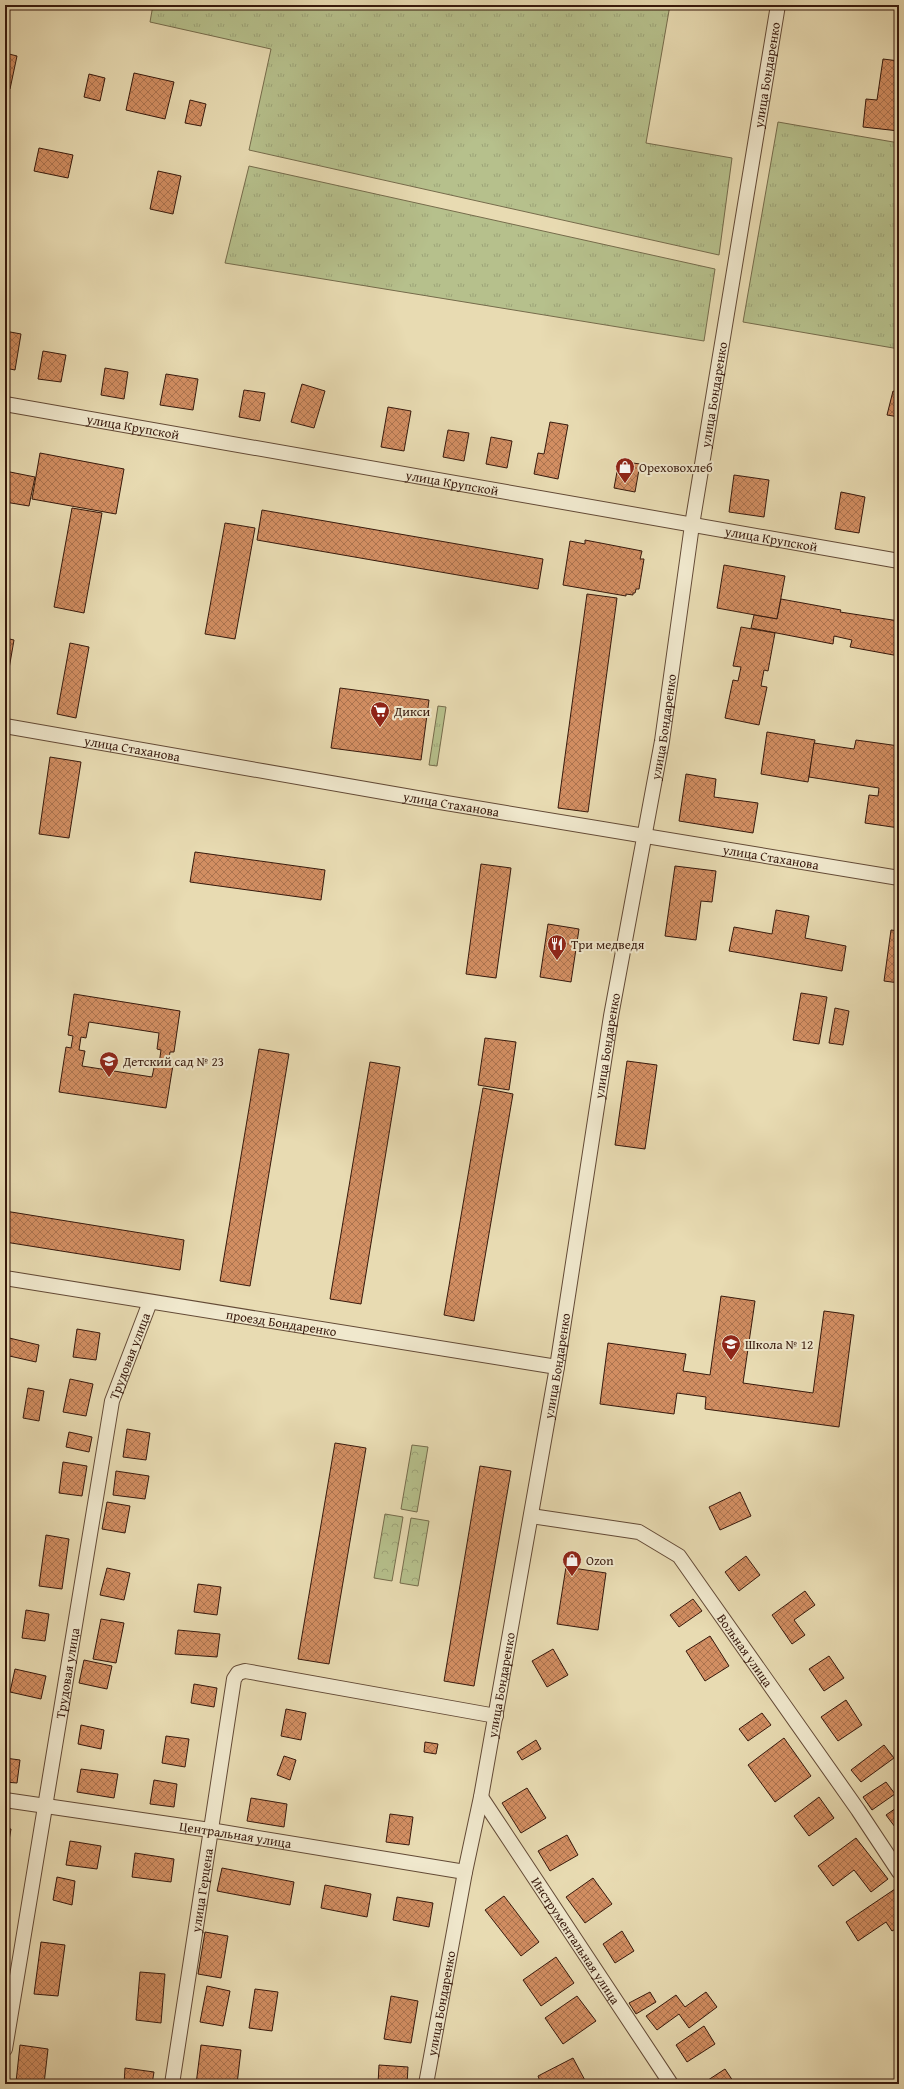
<svg xmlns="http://www.w3.org/2000/svg" width="904" height="2089" viewBox="0 0 904 2089" font-family="'Gentium Book Plus',serif">
	<style>
		.grass { fill: url(#grass-tufts); stroke: #766c4c }
		.forest { fill: url(#forest-crowns); stroke: #766c4c }
		.building { fill: url(#building-cross-hatch); stroke: #37190c; fill-rule: evenodd }
		.lines { fill: none; stroke-linecap: round; stroke-linejoin: round }
		.street-casing { stroke: #634a36; stroke-width: 16 }
		.street { stroke: #f0e8cd; stroke-width: 14 }
		.labels { text-anchor: middle; dominant-baseline: central; stroke-width: 4; stroke-linejoin: round; paint-order: stroke }
		.street-label { font-size: 13px; fill: #37190c; stroke: #f0e8cd }
		.poi-label { font-size: 13px; fill: #37190c; stroke: #f0e8cd; text-anchor: start }
	</style>
	<defs>
		<pattern id="grass-tufts" width="24" height="20" patternUnits="userSpaceOnUse"><rect width="24" height="20" fill="#b6c08c"/><path d="M3 7l-1-3M5 7V3M7 7l1-3M15 17l-1-3M17 17v-4M19 17l1-3" fill="none" stroke="#9da478"/></pattern>
		<pattern id="forest-crowns" width="20" height="18" patternUnits="userSpaceOnUse"><rect width="20" height="18" fill="#b6c08c"/><path d="M2 6a3 3 0 1 1 6 0M12 15a3 3 0 1 1 6 0" fill="none" stroke="#9da478"/></pattern>
		<pattern id="building-cross-hatch" width="8" height="8" patternUnits="userSpaceOnUse"><rect width="8" height="8" fill="#d28e62"/><path d="M0 0l8 8M0 8l8-8" fill="none" stroke="#ab734f"/></pattern>
	</defs>
	<rect width="100%" height="100%" fill="#e8dbb2"/>
	<filter id="stains"><feTurbulence type="fractalNoise" baseFrequency=".005" numOctaves="4"/><feColorMatrix values="0 0 0 0 .2 0 0 0 0 .09 0 0 0 0 .02 0 0 0 .5 -.17"/></filter>
	<radialGradient id="worn" r=".72"><stop offset=".6" stop-color="#630" stop-opacity="0"/><stop offset="1" stop-color="#630" stop-opacity=".3"/></radialGradient>
	<g class="grass">
		<polygon points="153,5 670,5 646,143 732,158 719,255 249,150 271,49 150,22"/>
		<polygon points="778,122 899,143 899,349 743,322"/>
		<polygon points="249,166 715,269 704,341 225,263"/>
		<polygon points="438,706 446,707 437,766 429,765"/>
	</g>
	<g class="forest">
		<polygon points="412,1445 428,1447 417,1512 401,1509"/>
		<polygon points="385,1514 403,1517 392,1581 374,1578"/>
		<polygon points="411,1518 429,1521 418,1586 400,1583"/>
	</g>
	<g class="building">
		<polygon points="5,53 17,56 10,89 5,88"/>
		<polygon points="883,59 899,61 899,131 863,127 866,99 877,100"/>
		<polygon points="134,73 174,82 165,119 126,110"/>
		<polygon points="89,74 105,78 100,101 84,97"/>
		<polygon points="190,100 206,104 201,126 185,123"/>
		<polygon points="39,148 73,155 68,178 34,171"/>
		<polygon points="158,171 181,176 173,214 150,209"/>
		<polygon points="5,331 21,334 15,370 5,368"/>
		<polygon points="43,351 66,355 61,382 38,379"/>
		<polygon points="105,368 128,372 124,399 101,395"/>
		<polygon points="166,374 198,379 193,410 160,405"/>
		<polygon points="302,384 325,391 314,428 291,422"/>
		<polygon points="244,390 265,393 260,421 239,417"/>
		<polygon points="893,391 899,393 899,417 887,415"/>
		<polygon points="388,407 411,411 404,451 381,447"/>
		<polygon points="550,422 568,425 558,479 534,474 538,453 544,454"/>
		<polygon points="448,430 469,433 464,461 443,457"/>
		<polygon points="491,437 512,441 507,468 486,464"/>
		<polygon points="40,453 124,469 116,514 32,499"/>
		<polygon points="619,461 640,464 635,492 614,488"/>
		<polygon points="5,471 35,477 29,506 5,502"/>
		<polygon points="734,475 769,480 764,517 729,512"/>
		<polygon points="841,492 865,497 859,533 835,529"/>
		<polygon points="72,508 102,513 84,613 54,607"/>
		<polygon points="262,510 543,559 538,589 257,540"/>
		<polygon points="225,523 255,528 235,639 205,634"/>
		<polygon points="585,540 642,551 640,559 644,559 639,589 636,589 635,593 633,593 633,595 626,594 626,596 563,585 570,541 585,544"/>
		<polygon points="724,565 785,576 777,619 717,608"/>
		<polygon points="587,594 617,598 588,812 558,808"/>
		<polygon points="781,599 841,610 840,612 899,621 899,656 850,647 852,640 834,636 833,644 751,628 754,615 777,619"/>
		<polygon points="741,627 775,633 768,671 764,670 761,686 767,687 759,725 725,718 733,680 738,681 741,667 733,666"/>
		<polygon points="5,638 14,640 5,692"/>
		<polygon points="70,643 89,647 76,718 57,714"/>
		<polygon points="340,688 429,700 421,760 331,748"/>
		<polygon points="767,732 815,740 808,782 761,774"/>
		<polygon points="856,740 899,746 899,828 865,823 869,795 878,796 879,788 809,777 814,743 854,749"/>
		<polygon points="50,757 81,762 69,838 39,834"/>
		<polygon points="686,774 716,779 714,797 758,803 753,833 679,821"/>
		<polygon points="195,852 325,870 321,900 190,882"/>
		<polygon points="481,864 511,868 496,978 466,974"/>
		<polygon points="675,866 716,871 712,902 701,901 696,940 665,936"/>
		<polygon points="776,910 809,916 805,938 846,946 842,971 729,951 734,927 772,934"/>
		<polygon points="548,924 579,929 571,982 540,977"/>
		<polygon points="891,930 899,931 899,983 884,981"/>
		<polygon points="801,993 827,997 819,1044 793,1040"/>
		<path d="M74,994L180,1011L174,1052H170L168,1065H173L166,1108L59,1092L66,1047L71,1048L73,1036L68,1035ZM89,1022L159,1033L157,1049L161,1050L159,1064L155,1063L152,1077L82,1066L85,1051L79,1050L81,1037L86,1038Z"/>
		<polygon points="835,1008 849,1011 843,1045 829,1043"/>
		<polygon points="485,1038 516,1042 509,1090 478,1085"/>
		<polygon points="259,1049 289,1054 250,1286 220,1281"/>
		<polygon points="627,1061 657,1065 645,1149 615,1145"/>
		<polygon points="370,1062 400,1067 361,1304 330,1299"/>
		<polygon points="483,1088 513,1094 474,1321 444,1315"/>
		<polygon points="5,1211 184,1240 180,1270 5,1242"/>
		<polygon points="721,1296 755,1301 743,1383 813,1393 824,1311 854,1315 839,1427 705,1409 706,1397 677,1393 674,1414 600,1404 608,1343 686,1354 683,1371 710,1375"/>
		<polygon points="77,1329 100,1333 96,1360 73,1357"/>
		<polygon points="5,1337 39,1345 36,1362 5,1355"/>
		<polygon points="70,1379 93,1384 86,1416 63,1412"/>
		<polygon points="28,1388 44,1391 39,1421 23,1418"/>
		<polygon points="127,1429 150,1433 146,1460 123,1457"/>
		<polygon points="69,1432 92,1437 89,1452 66,1447"/>
		<polygon points="335,1443 366,1448 329,1664 298,1659"/>
		<polygon points="63,1462 87,1466 82,1496 59,1493"/>
		<polygon points="480,1466 511,1471 474,1686 444,1681"/>
		<polygon points="116,1471 149,1476 145,1499 113,1495"/>
		<polygon points="740,1492 751,1516 720,1530 709,1507"/>
		<polygon points="107,1502 130,1506 125,1533 102,1529"/>
		<polygon points="46,1535 69,1539 62,1589 39,1586"/>
		<polygon points="746,1556 760,1575 739,1591 725,1572"/>
		<polygon points="566,1567 606,1573 598,1630 557,1624"/>
		<polygon points="107,1568 130,1573 124,1600 100,1595"/>
		<polygon points="198,1584 221,1587 217,1615 194,1612"/>
		<polygon points="805,1591 815,1605 794,1620 805,1635 792,1644 772,1615"/>
		<polygon points="693,1599 702,1611 679,1627 670,1615"/>
		<polygon points="26,1610 49,1614 45,1641 22,1638"/>
		<polygon points="101,1619 124,1623 116,1663 93,1659"/>
		<polygon points="178,1630 220,1634 217,1657 175,1654"/>
		<polygon points="710,1636 729,1666 705,1681 686,1651"/>
		<polygon points="553,1649 568,1675 547,1687 532,1661"/>
		<polygon points="829,1656 844,1678 824,1691 809,1669"/>
		<polygon points="84,1660 112,1666 107,1689 79,1683"/>
		<polygon points="15,1669 46,1676 41,1699 10,1692"/>
		<polygon points="194,1684 217,1688 214,1707 191,1703"/>
		<polygon points="846,1700 862,1725 838,1741 821,1717"/>
		<polygon points="286,1709 306,1713 301,1740 281,1736"/>
		<polygon points="762,1713 771,1725 748,1741 739,1729"/>
		<polygon points="81,1725 104,1730 101,1749 78,1744"/>
		<polygon points="166,1736 189,1739 185,1767 162,1763"/>
		<polygon points="784,1738 811,1776 775,1802 748,1765"/>
		<polygon points="536,1740 541,1749 522,1760 517,1752"/>
		<polygon points="425,1742 438,1744 436,1754 424,1752"/>
		<polygon points="884,1745 894,1758 861,1782 851,1770"/>
		<polygon points="284,1756 296,1760 290,1780 277,1775"/>
		<polygon points="5,1758 20,1760 17,1783 5,1782"/>
		<polygon points="81,1769 118,1774 114,1798 77,1792"/>
		<polygon points="154,1780 177,1784 174,1807 150,1804"/>
		<polygon points="886,1782 895,1794 872,1810 863,1797"/>
		<polygon points="527,1788 546,1818 521,1833 502,1803"/>
		<polygon points="819,1797 834,1818 809,1836 794,1816"/>
		<polygon points="251,1798 287,1804 284,1827 247,1821"/>
		<polygon points="899,1806 899,1824 895,1827 886,1815"/>
		<polygon points="390,1814 413,1817 409,1845 386,1842"/>
		<polygon points="5,1828 11,1829 7,1852 5,1852"/>
		<polygon points="567,1835 578,1855 550,1871 538,1851"/>
		<polygon points="856,1838 888,1879 871,1892 854,1870 833,1886 818,1866"/>
		<polygon points="70,1841 101,1846 97,1869 66,1865"/>
		<polygon points="135,1853 174,1859 171,1882 132,1877"/>
		<polygon points="222,1868 294,1882 290,1905 217,1891"/>
		<polygon points="57,1877 75,1881 72,1905 53,1900"/>
		<polygon points="593,1878 612,1904 585,1923 566,1897"/>
		<polygon points="325,1885 371,1894 367,1917 321,1908"/>
		<polygon points="895,1889 899,1896 899,1927 892,1931 886,1922 858,1941 846,1922"/>
		<polygon points="504,1896 539,1942 521,1956 485,1910"/>
		<polygon points="397,1897 433,1903 429,1927 393,1920"/>
		<polygon points="622,1931 634,1951 615,1963 603,1944"/>
		<polygon points="205,1932 228,1936 221,1978 198,1974"/>
		<polygon points="41,1942 65,1945 58,1996 34,1994"/>
		<polygon points="556,1957 574,1983 541,2006 523,1980"/>
		<polygon points="140,1972 165,1974 161,2023 136,2020"/>
		<polygon points="207,1986 230,1991 223,2026 200,2022"/>
		<polygon points="255,1989 278,1992 272,2031 249,2028"/>
		<polygon points="650,1992 656,2002 636,2014 629,2003"/>
		<polygon points="706,1992 717,2007 689,2028 679,2014 657,2030 646,2016 676,1995 685,2007"/>
		<polygon points="391,1996 418,2001 411,2043 384,2039"/>
		<polygon points="577,1996 596,2021 563,2044 545,2018"/>
		<polygon points="704,2026 715,2044 687,2062 676,2045"/>
		<polygon points="20,2045 48,2049 44,2084 16,2082"/>
		<polygon points="201,2045 241,2050 237,2084 196,2084"/>
		<polygon points="573,2058 587,2084 541,2084 538,2076"/>
		<polygon points="379,2065 408,2067 407,2084 378,2084"/>
		<polygon points="125,2068 154,2072 152,2084 124,2084"/>
		<polygon points="725,2069 735,2084 702,2084"/>
	</g>
	<g class="lines">
		<g class="street-casing">
			<g id="street">
				<path id="s1" d="M5,404L899,561"/>
				<path id="s2" d="M5,726L440,802L899,878"/>
				<path id="s3" d="M5,1278L557,1367"/>
				<path id="s4" d="M531,1516L639,1532L679,1556L858,1810L899,1872"/>
				<path id="s5" d="M481,1797L671,2084"/>
				<path id="s6" d="M5,1800L210,1830L465,1872"/>
				<path id="s7" d="M5,2049L112,1401L150,1302"/>
				<path id="s8" d="M172,2084L234,1679L238,1673L245,1671L496,1716"/>
				<path id="s9" d="M426,2084L465,1872L481,1797L557,1367L611,1016L662,741L692,525L778,5"/>
			</g>
		</g>
		<use href="#street" class="street"/>
	</g>
	<defs>
		<g id="shop-pin" transform="scale(1)"><path d="M0 17L-7.5 6A9.5 9.5 0 1 1 7.5 6Z" fill="#8f2418" stroke="#f0e8cd"/><path d="M-5-2.5h2.3a2.7 3.5 0 0 1 5.4 0H5L5.5 6h-11ZM-1.5-2.5h3a1.5 2.3 0 0 0-3 0Z" fill="#fff"/></g>
		<g id="supermarket-pin" transform="scale(1)"><path d="M0 17L-7.5 6A9.5 9.5 0 1 1 7.5 6Z" fill="#8f2418" stroke="#f0e8cd"/><path d="M-6-5.5h2.5l.6 2H6L4.5 2H-2.5L-4.4-4H-6ZM-1.5 3.2a1.3 1.3 0 1 0 .1 0ZM3 3.2a1.3 1.3 0 1 0 .1 0Z" fill="#fff"/></g>
		<g id="restaurant-pin" transform="scale(1)"><path d="M0 17L-7.5 6A9.5 9.5 0 1 1 7.5 6Z" fill="#8f2418" stroke="#f0e8cd"/><path d="M-5-6h1v4h1v-4h1v4h1v-4h1v5L-1.5 .5V6h-2V.5L-5-1ZM5-6V6H3V1.5H1.5Q1.5-4 5-6Z" fill="#fff"/></g>
		<g id="school-pin" transform="scale(1)"><path d="M0 17L-7.5 6A9.5 9.5 0 1 1 7.5 6Z" fill="#8f2418" stroke="#f0e8cd"/><path d="M0-5L7-2L0 1L-7-2ZM-4 1L0 2.5L4 1V4Q0 6-4 4Z" fill="#fff"/></g>
	</defs>
	<g fill-rule="evenodd">
		<use href="#shop-pin" x="625" y="467"/>
		<use href="#supermarket-pin" x="380" y="711"/>
		<use href="#restaurant-pin" x="557" y="944"/>
		<use href="#school-pin" x="109" y="1061"/>
		<use href="#school-pin" x="731" y="1344"/>
		<use href="#shop-pin" x="572" y="1560"/>
	</g>
	<g class="labels">
		<g class="street-label">
			<text stroke="none"><textPath href="#s9" startOffset="2038">улица Бондаренко</textPath></text>
			<text stroke="none"><textPath href="#s9" startOffset="1714">улица Бондаренко</textPath></text>
			<text stroke="none"><textPath href="#s1" startOffset="130">улица Крупской</textPath></text>
			<text stroke="none"><textPath href="#s1" startOffset="454">улица Крупской</textPath></text>
			<text stroke="none"><textPath href="#s1" startOffset="778">улица Крупской</textPath></text>
			<text stroke="none"><textPath href="#s9" startOffset="1378">улица Бондаренко</textPath></text>
			<text stroke="none"><textPath href="#s2" startOffset="129">улица Стаханова</textPath></text>
			<text stroke="none"><textPath href="#s2" startOffset="453">улица Стаханова</textPath></text>
			<text stroke="none"><textPath href="#s2" startOffset="777">улица Стаханова</textPath></text>
			<text stroke="none"><textPath href="#s9" startOffset="1054">улица Бондаренко</textPath></text>
			<text stroke="none"><textPath href="#s3" startOffset="280">проезд Бондаренко</textPath></text>
			<text stroke="none"><textPath href="#s7" startOffset="705">Трудовая улица</textPath></text>
			<text stroke="none"><textPath href="#s9" startOffset="730">улица Бондаренко</textPath></text>
			<text stroke="none"><textPath href="#s4" startOffset="271">Вольная улица</textPath></text>
			<text stroke="none"><textPath href="#s7" startOffset="381">Трудовая улица</textPath></text>
			<text stroke="none"><textPath href="#s9" startOffset="406">улица Бондаренко</textPath></text>
			<text stroke="none"><textPath href="#s6" startOffset="233">Центральная улица</textPath></text>
			<text stroke="none"><textPath href="#s8" startOffset="196">улица Герцена</textPath></text>
			<text stroke="none"><textPath href="#s5" startOffset="172">Инструментальная улица</textPath></text>
			<text stroke="none"><textPath href="#s9" startOffset="82">улица Бондаренко</textPath></text>
		</g>
		<g class="poi-label">
			<text x="639" y="467">Ореховохлеб</text>
			<text x="394" y="711">Дикси</text>
			<text x="571" y="944">Три медведя</text>
			<text x="123" y="1061">Детский сад № 23</text>
			<text x="745" y="1344">Школа № 12</text>
			<text x="586" y="1560">Ozon</text>
		</g>
	</g>
	<rect width="904" height="2089" fill="none" stroke="#e8dbb2" stroke-width="20"/>
	<rect x="6" y="6" width="892" height="2077" fill="none" stroke="#37190c" stroke-width="2"/>
	<rect x="10" y="10" width="884" height="2069" fill="none" stroke="#37190c"/>
	<rect width="100%" height="100%" filter="url(#stains)"/>
	<rect width="100%" height="100%" fill="url(#worn)"/>
</svg>
